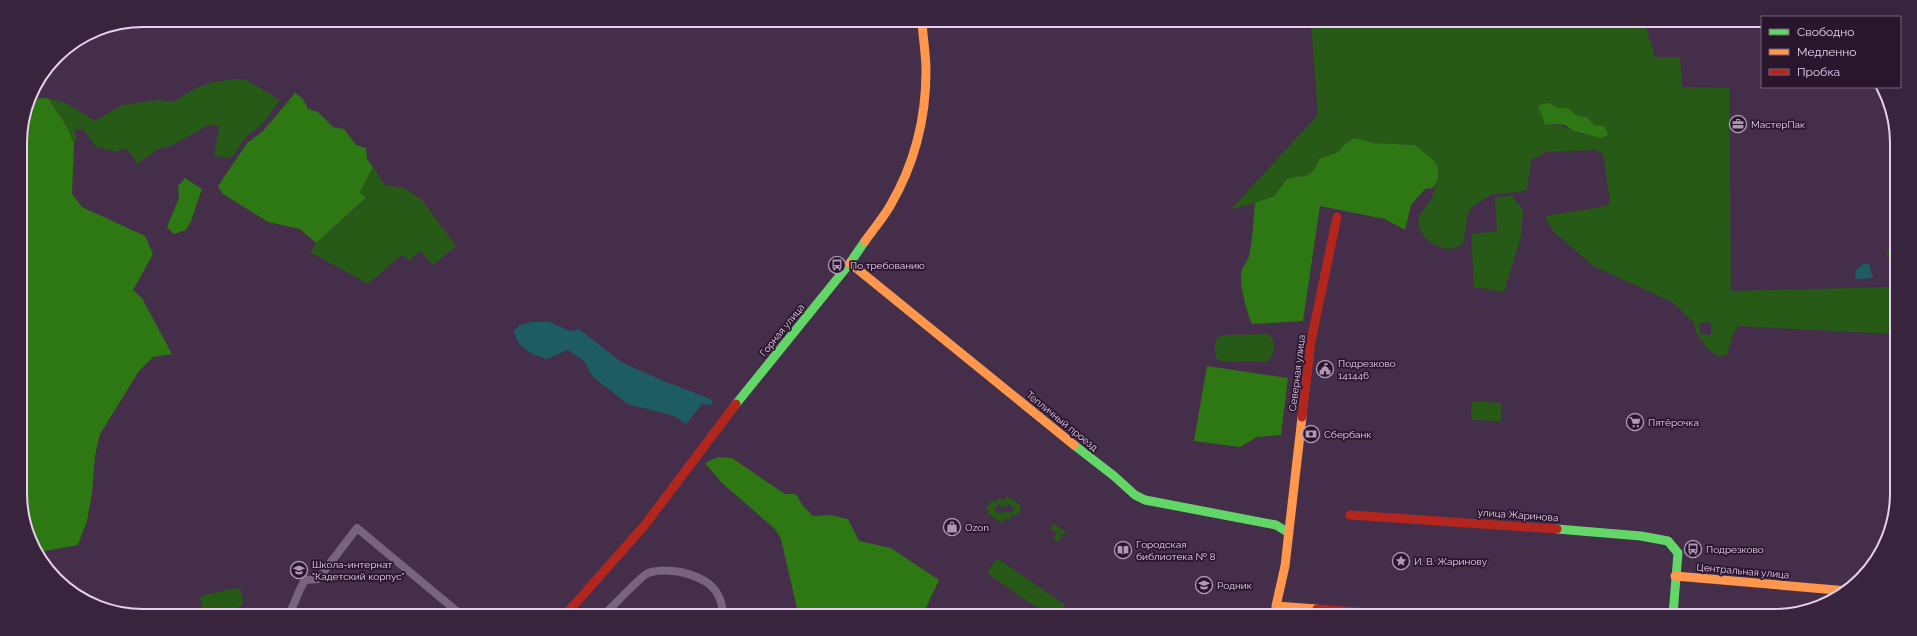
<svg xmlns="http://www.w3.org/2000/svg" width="1917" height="636" viewBox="0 0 1917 636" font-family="Raleway,sans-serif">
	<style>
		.green { fill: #265a16; fill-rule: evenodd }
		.forest { fill: #2d7812 }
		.water { fill: #1d5c62 }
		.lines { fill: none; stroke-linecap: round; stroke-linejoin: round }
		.street { stroke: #78657d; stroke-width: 8 }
		.fast { stroke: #63d668; stroke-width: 9 }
		.slow { stroke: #ff974d; stroke-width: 9 }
		.jam { stroke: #b3261e; stroke-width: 9 }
		.labels { text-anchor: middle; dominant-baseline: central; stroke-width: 3.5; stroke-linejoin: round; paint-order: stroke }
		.poi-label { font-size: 10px; fill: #e9cfef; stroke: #29162d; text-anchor: start }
		.street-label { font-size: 10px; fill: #e9cfef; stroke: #29162d }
		.rim { fill: none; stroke: #e9cfef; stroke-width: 2 }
	</style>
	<rect width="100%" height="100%" fill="#452e4a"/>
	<g class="green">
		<path d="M1311,23L1645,24L1655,57H1680L1682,87L1729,88L1731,291L1894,287V334L1738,326L1733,334L1727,355L1717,356L1708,349L1696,333L1694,323L1674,303L1593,266L1552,230L1545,216L1606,206L1610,202L1603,154L1594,150L1546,152L1531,160L1527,190L1504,194H1493L1474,205L1468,213L1463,244C1461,245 1458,248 1455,248C1439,253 1414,235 1419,217C1421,211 1428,205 1431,199C1434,193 1435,185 1438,179L1415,145L1374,143L1354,138L1345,144L1338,152L1319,159C1311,180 1306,174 1287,179L1274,196L1255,203L1231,209L1318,115ZM1549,103L1558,108H1568L1576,115L1587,117L1594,125L1604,126L1584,135C1568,130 1563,123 1545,125L1542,114ZM1711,322V335L1700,334L1699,323Z"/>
		<polygon points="236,79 247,80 280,100 262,124 246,137 231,158 214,156 219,126 208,125 173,145 158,149 138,163 126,148 116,152 95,146 83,129 74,130 77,137 74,144 67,127 48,98 66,103 95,121 122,105 159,100 173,102 196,88 213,82"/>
		<polygon points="373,167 385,185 404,188 422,200 456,246 433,265 420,251 409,261 402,254 368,284 310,252 316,243 366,199 360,192"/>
		<polygon points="1512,196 1523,210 1521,237 1504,292 1474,287 1471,234 1497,231 1495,197"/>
		<polygon points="1894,246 1894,268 1886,252"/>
		<path d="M1267,334C1278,339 1275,357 1266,362L1221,361L1217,359L1215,355V341L1221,335Z"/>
		<polygon points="1472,401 1501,403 1501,421 1471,420"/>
		<path d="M1007,496L1021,505L1019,508L1021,510L1016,516L1013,514L1009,520L1005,518L1001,523L988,513L989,511L986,509L992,500L996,502L999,498L1004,501ZM998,504L1003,507L1009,504L1015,509L1011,513L1005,511L1003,514L999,511L998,513L994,510Z"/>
		<polygon points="1054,524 1066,532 1064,535 1060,533 1059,534 1062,536 1058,542 1053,538 1057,533 1051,529"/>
		<polygon points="997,558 1065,605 1059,614 1046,614 987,573"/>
		<path d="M236,588L241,591L243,604C235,613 214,613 203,612L200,599L203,595Z"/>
	</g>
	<g class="forest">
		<polygon points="295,93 303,99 308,109 318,112 333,127 344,129 356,145 366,148 367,159 373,167 360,192 366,198 316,243 300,229 268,222 223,194 218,186 247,143 263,131"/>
		<polygon points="48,98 67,127 74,144 72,194 82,207 145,236 153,254 133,290 142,298 172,354 153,357 139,371 100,434 95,456 92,493 87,521 78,545 40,552 22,516 20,136 29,99"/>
		<polygon points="1549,103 1558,108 1568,108 1576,115 1587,117 1594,125 1604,126 1608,135 1601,138 1573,131 1565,125 1555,124 1545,125 1538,105"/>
		<path d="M1354,138L1374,143L1415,145L1433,160L1438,168V179L1433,188L1425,189L1411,205L1405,230L1385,219L1320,206L1303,321L1252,324C1247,313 1238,281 1242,270C1243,265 1248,261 1249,256C1253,239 1253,221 1255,203L1274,196L1287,179C1306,174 1311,180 1319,159L1338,152L1345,144Z"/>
		<polygon points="185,178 202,189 191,221 186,230 174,234 167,227 179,198 178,186"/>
		<polygon points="1207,366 1288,378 1281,435 1257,437 1240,447 1194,441"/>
		<polygon points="718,457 732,458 785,494 796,494 803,506 813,516 830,515 848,519 859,541 891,548 939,580 923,614 798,613 781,539 775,529 722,483 705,463"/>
	</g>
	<g class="water">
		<polygon points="1863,264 1869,264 1873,278 1855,279 1856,270"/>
		<path d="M532,322H550L570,331L579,329L621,362L664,381L713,400L711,405L702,404L686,424L674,416L628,404L593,377L584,361L568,350L546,359C531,354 517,348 514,331L520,325Z"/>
	</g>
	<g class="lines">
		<g class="street">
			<path d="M290,612C296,601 298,591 305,580L318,579L357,528L459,613"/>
			<path d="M606,613C614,605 640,577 648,573C659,569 670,570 681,572C705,578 721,587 723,613"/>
			<polyline points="1274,615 1276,606"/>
		</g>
		<g class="fast">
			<polyline points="736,404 850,263 865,241"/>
			<polyline points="1074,445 1114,476 1135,495 1145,500 1276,525 1289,533"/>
			<polyline points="1557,529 1641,536 1668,541 1678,553 1673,615"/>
		</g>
		<g class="slow">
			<path d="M865,241C873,230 883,218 890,206C914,165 926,118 926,71C926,55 923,38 922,22"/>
			<polyline points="850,263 1074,445"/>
			<polyline points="1302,417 1285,566 1276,606 1317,609"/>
			<polyline points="1675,576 1848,591"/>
		</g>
		<g class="jam">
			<polyline points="1302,417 1311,341 1337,217"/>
			<polyline points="1350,515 1557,529"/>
			<polyline points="1317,609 1395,615"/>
			<polyline points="567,613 644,526 736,404"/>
		</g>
	</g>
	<defs>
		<g id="office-ring" transform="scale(0.9)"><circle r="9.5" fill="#29162d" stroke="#b097b5" stroke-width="1.5"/><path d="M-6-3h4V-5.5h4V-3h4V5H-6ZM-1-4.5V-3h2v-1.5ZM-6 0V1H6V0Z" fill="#b097b5"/></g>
		<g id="bus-ring" transform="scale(0.9)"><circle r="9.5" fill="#29162d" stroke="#b097b5" stroke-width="1.5"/><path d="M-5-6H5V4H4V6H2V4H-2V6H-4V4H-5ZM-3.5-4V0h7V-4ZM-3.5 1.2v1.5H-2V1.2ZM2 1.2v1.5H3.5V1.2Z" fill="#b097b5"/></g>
		<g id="civic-ring" transform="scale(0.9)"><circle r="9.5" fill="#29162d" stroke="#b097b5" stroke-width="1.5"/><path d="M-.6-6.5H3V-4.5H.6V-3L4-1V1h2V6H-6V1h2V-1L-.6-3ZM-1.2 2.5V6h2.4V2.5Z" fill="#b097b5"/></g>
		<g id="supermarket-ring" transform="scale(0.9)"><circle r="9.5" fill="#29162d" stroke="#b097b5" stroke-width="1.5"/><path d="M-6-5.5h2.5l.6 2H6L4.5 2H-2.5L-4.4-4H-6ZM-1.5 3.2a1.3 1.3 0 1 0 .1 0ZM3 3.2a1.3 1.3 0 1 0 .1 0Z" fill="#b097b5"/></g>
		<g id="bank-ring" transform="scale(0.9)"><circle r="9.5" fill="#29162d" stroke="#b097b5" stroke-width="1.5"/><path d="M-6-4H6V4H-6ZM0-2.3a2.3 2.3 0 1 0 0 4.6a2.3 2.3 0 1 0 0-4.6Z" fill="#b097b5"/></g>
		<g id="shop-ring" transform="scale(0.9)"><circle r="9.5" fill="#29162d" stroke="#b097b5" stroke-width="1.5"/><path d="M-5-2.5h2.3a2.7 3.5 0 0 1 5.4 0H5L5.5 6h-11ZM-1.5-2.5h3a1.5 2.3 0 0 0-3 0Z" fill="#b097b5"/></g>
		<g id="library-ring" transform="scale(0.9)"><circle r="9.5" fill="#29162d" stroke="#b097b5" stroke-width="1.5"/><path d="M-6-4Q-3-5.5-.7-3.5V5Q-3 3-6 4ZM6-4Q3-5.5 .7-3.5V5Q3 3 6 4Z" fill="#b097b5"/></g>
		<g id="sight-ring" transform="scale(0.9)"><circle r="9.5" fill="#29162d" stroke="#b097b5" stroke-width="1.5"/><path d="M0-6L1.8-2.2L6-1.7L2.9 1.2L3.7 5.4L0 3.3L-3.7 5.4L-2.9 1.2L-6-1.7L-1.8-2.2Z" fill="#b097b5"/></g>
		<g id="school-ring" transform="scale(0.9)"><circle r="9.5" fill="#29162d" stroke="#b097b5" stroke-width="1.5"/><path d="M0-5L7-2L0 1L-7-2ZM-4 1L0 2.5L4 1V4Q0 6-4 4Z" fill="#b097b5"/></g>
	</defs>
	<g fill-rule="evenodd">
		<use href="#office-ring" x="1738" y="124"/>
		<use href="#bus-ring" x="837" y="265"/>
		<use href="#civic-ring" x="1325" y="369"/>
		<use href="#supermarket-ring" x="1635" y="422"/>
		<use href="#bank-ring" x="1311" y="434"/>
		<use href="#shop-ring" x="952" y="527"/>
		<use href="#bus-ring" x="1693" y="549"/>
		<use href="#library-ring" x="1123" y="550"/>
		<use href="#sight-ring" x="1401" y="561"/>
		<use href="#school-ring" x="299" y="570"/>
		<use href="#school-ring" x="1204" y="585"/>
	</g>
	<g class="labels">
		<g class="poi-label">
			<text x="1751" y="124">МастерПак</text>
			<text x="850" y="265">По требованию</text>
			<text x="1338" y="363">Подрезково<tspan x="1338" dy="12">141446</tspan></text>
			<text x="1648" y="422">Пятёрочка</text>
			<text x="1324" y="434">Сбербанк</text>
			<text x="965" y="527">Ozon</text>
			<text x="1136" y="544">Городская<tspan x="1136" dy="12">библиотека № 8</tspan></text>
			<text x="1706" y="549">Подрезково</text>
			<text x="1414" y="561">И. В. Жаринову</text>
			<text x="312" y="564">Школа-интернат<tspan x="312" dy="12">"Кадетский корпус"</tspan></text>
			<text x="1217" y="585">Родник</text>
		</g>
		<g class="street-label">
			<text transform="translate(782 330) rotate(-51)">Горная улица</text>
			<text transform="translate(1297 373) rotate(-83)">Северная улица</text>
			<text transform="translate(1062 421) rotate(39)">Тепличный проезд</text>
			<text transform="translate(1518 515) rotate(4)">улица Жаринова</text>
			<text transform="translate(1743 571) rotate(5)">Центральная улица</text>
		</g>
	</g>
	<path d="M0 0H1917V636H0ZM143 27H1774A116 116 0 0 1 1890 143V493A116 116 0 0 1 1774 609H143A116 116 0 0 1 27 493V143A116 116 0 0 1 143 27Z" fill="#38253d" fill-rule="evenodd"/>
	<path class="rim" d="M143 27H1774A116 116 0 0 1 1890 143V493A116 116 0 0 1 1774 609H143A116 116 0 0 1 27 493V143A116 116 0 0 1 143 27Z"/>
	<rect x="1761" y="16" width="140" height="72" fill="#29162d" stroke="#76607b"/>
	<rect x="1769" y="29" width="20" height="6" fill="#63d668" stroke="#76607b"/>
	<text x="1797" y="36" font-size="12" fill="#e9cfef">Свободно</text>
	<rect x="1769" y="49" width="20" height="6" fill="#ff974d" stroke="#76607b"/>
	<text x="1797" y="56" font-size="12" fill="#e9cfef">Медленно</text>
	<rect x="1769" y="69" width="20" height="6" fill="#b3261e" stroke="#76607b"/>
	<text x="1797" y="76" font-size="12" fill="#e9cfef">Пробка</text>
</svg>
